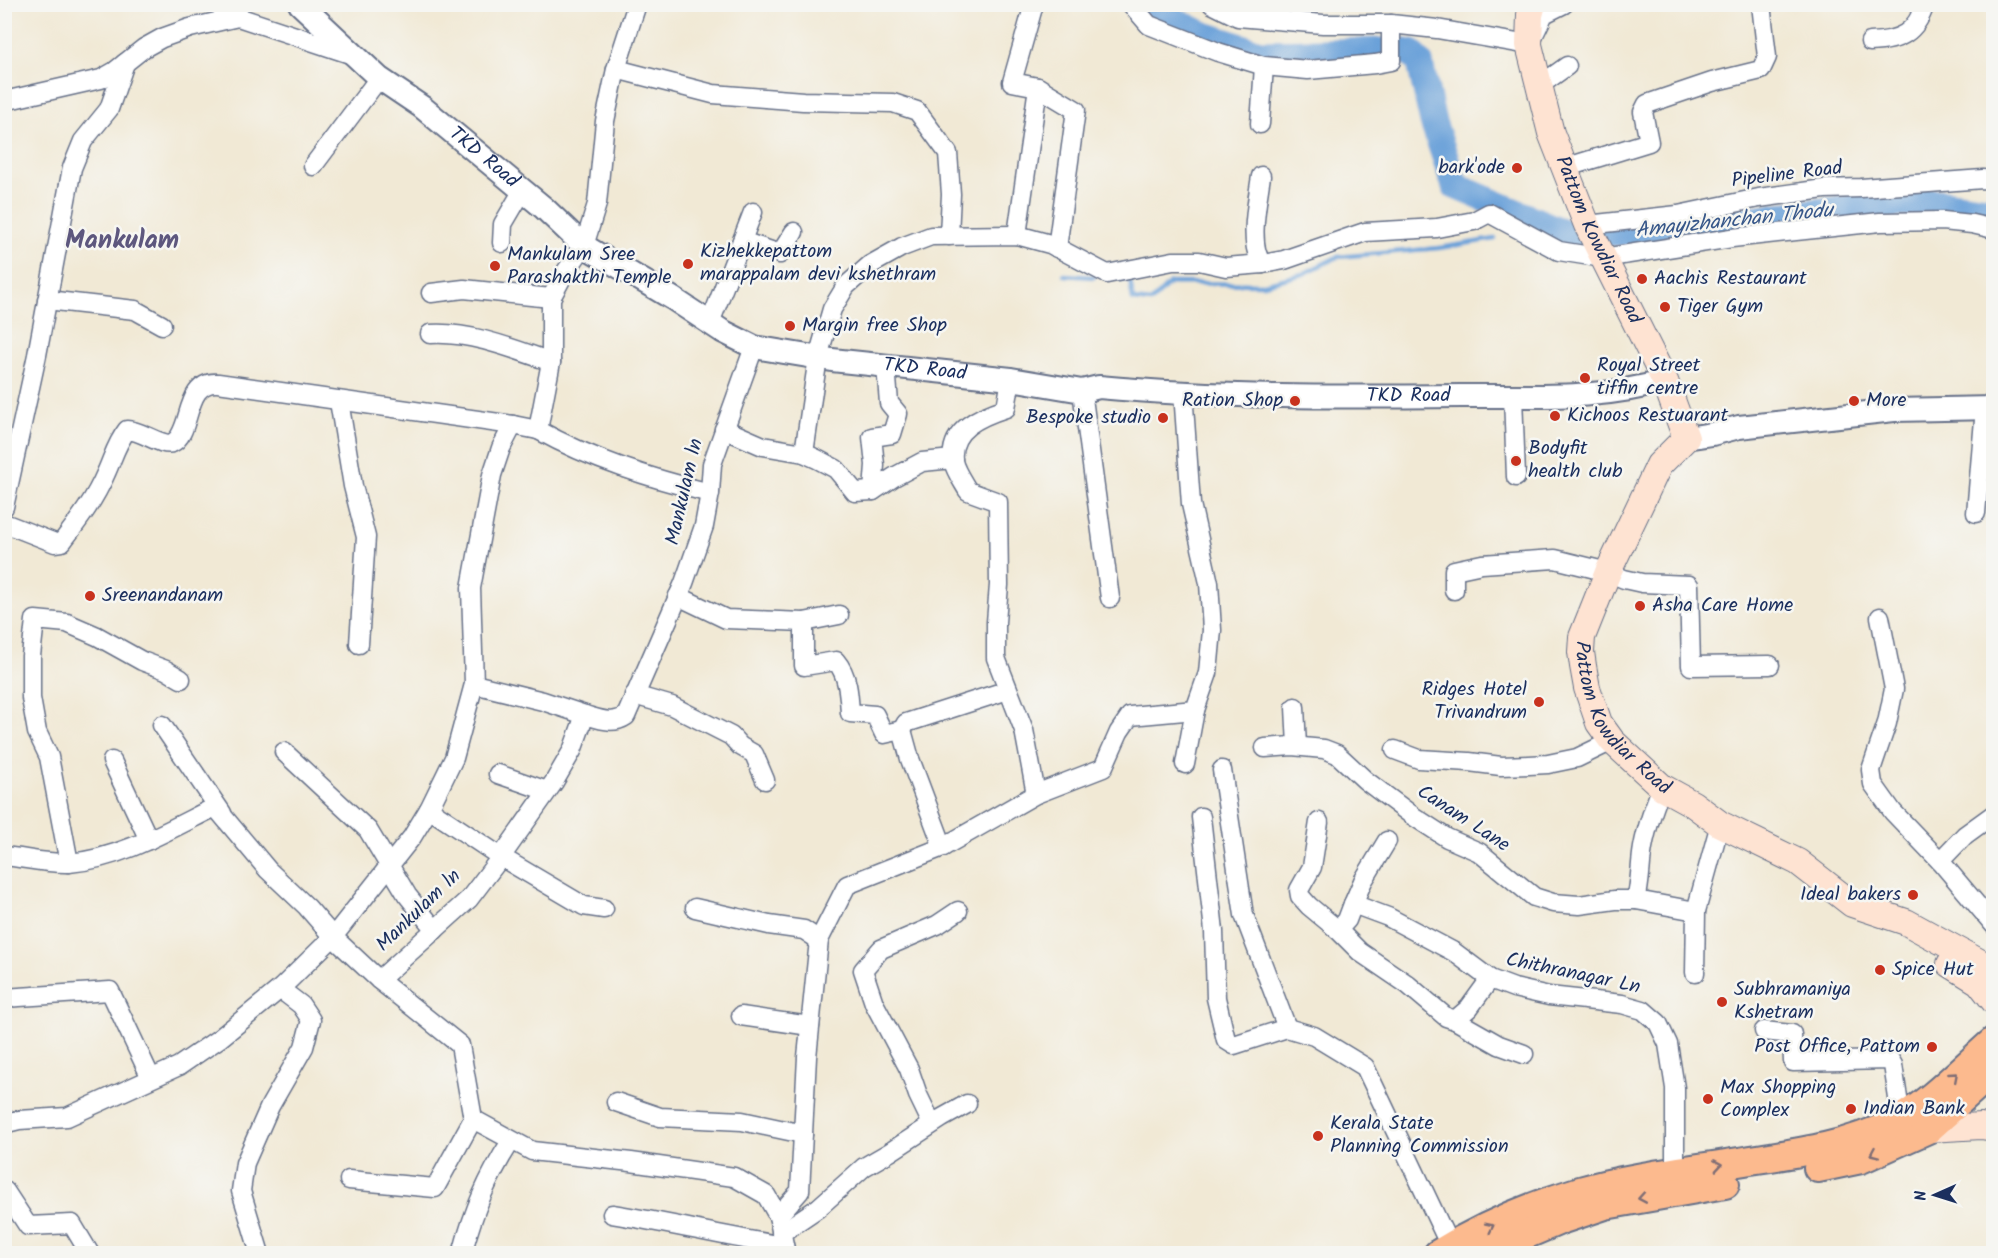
<svg xmlns="http://www.w3.org/2000/svg" width="1998" height="1258" viewBox="0 0 1998 1258" font-family="Kalam,sans-serif">
	<style>
		.lines { fill: none; stroke-linecap: round; stroke-linejoin: round }
		.stream { stroke: #6ba1d9; stroke-width: 4.5 }
		.river { stroke: #6ba1d9; stroke-width: 27 }
		.minor-casing { stroke: #667088; stroke-width: 21 }
		.tertiary-casing { stroke: #667088; stroke-width: 26 }
		.secondary-casing { stroke: #667088; stroke-width: 28 }
		.primary-casing { stroke: #667088; stroke-width: 32 }
		.minor { stroke: #fff; stroke-width: 18 }
		.tertiary { stroke: #fff; stroke-width: 22 }
		.secondary { stroke: #fee3d2; stroke-width: 26 }
		.primary { stroke: #fcba8e; stroke-width: 28 }
		.oneway { stroke: #806e74 }
		.poi-dot { fill: #c8321e; stroke: #f6f6f2; stroke-width: 2 }
		.labels { text-anchor: middle; dominant-baseline: central; stroke-width: 5; stroke-linejoin: round; paint-order: stroke }
		.street-label { font-size: 20px; fill: #1b2f5e; stroke: #f6f6f2 }
		.poi-label { font-size: 20px; fill: #1b2f5e; stroke: #f6f6f2; text-anchor: start }
		.water-label { font-size: 21px; font-style: italic; fill: #375789; stroke: #f6f6f2 }
		.district-label { font-size: 26px; font-weight: bold; fill: #5d577e; stroke: #f6f6f2 }
	</style>
	<rect width="100%" height="100%" fill="#f6f6f2"/>
	<filter id="ink" filterUnits="userSpaceOnUse"><feTurbulence type="fractalNoise" baseFrequency=".0167" numOctaves="2"/><feDisplacementMap in="SourceGraphic" scale="12" xChannelSelector="R" yChannelSelector="G"/><feConvolveMatrix kernelMatrix="1 2 1 2 8 2 1 2 1" color-interpolation-filters="sRGB"/></filter>
	<filter id="wash" filterUnits="userSpaceOnUse"><feTurbulence type="fractalNoise" baseFrequency=".008" numOctaves="4" result="noise"/><feDisplacementMap in="SourceGraphic" scale="24" xChannelSelector="R" yChannelSelector="G"/><feGaussianBlur stdDeviation="1.35" result="paint"/><feColorMatrix in="noise" values="0 0 0 0 0 0 0 0 0 0 0 0 0 0 0 0 0 1.4 0 .05"/><feComposite in="paint" operator="in"/></filter>
	<g filter="url(#wash)">
		<rect width="100%" height="100%" fill="#f1e9d5"/>
		<g class="lines">
			<g class="stream">
				<polyline points="1064,275 1094,277"/>
				<polyline points="1121,279 1130,280 1133,300 1151,302 1170,283 1264,284 1303,274 1337,257 1439,248 1495,239"/>
			</g>
			<g class="river">
				<polyline points="1153,4 1174,20 1202,34 1261,53 1383,51"/>
				<polyline points="1401,51 1412,53 1420,63 1433,122 1455,186 1568,234 1676,231 1735,221 1802,213 1931,201 1994,210"/>
			</g>
		</g>
	</g>
	<g filter="url(#ink)">
		<g class="lines">
			<g class="minor-casing">
				<g id="minor">
					<polyline points="1131,4 1149,25 1218,52 1264,66 1308,70 1375,64 1391,61 1391,24"/>
					<polyline points="1212,4 1238,17 1323,24 1391,24 1437,29 1529,45 1544,14 1564,4"/>
					<path d="M1870,42C1900,41 1916,33 1925,4"/>
					<polyline points="616,69 637,4"/>
					<polyline points="1539,86 1567,66"/>
					<polyline points="1038,87 1076,110 1057,248"/>
					<polyline points="4,101 101,79 115,71 144,48 162,38 190,28 238,17 353,55"/>
					<polyline points="1260,124 1264,66"/>
					<polyline points="313,166 379,78"/>
					<polyline points="1564,168 1649,142 1643,112 1647,104 1712,82 1761,70 1767,57 1761,4"/>
					<path d="M1261,176C1258,198 1247,247 1263,264L1284,260L1365,232L1437,228L1474,221L1489,213L1559,251L1603,258L1732,238L1880,222L1943,221L1972,224L1994,229"/>
					<polyline points="1587,225 1678,215 1759,198 1824,189 1861,188 1983,179 1994,180"/>
					<polyline points="1017,235 1038,87 1012,82 1034,4"/>
					<polyline points="742,241 780,254 794,232"/>
					<polyline points="502,243 503,224 523,190"/>
					<polyline points="431,293 464,289 551,298"/>
					<polyline points="47,300 135,310 162,325"/>
					<polyline points="710,323 753,212"/>
					<path d="M430,334C469,331 514,349 551,362"/>
					<path d="M754,347L712,464L710,493L704,526L684,583L626,716C613,725 599,719 585,715L572,751L554,782L501,857L469,899L379,980L460,1045L473,1119L532,1151L631,1162L734,1177L766,1195L778,1216L786,1254"/>
					<path d="M1011,379L1006,408C981,416 949,429 953,461C955,471 963,482 968,491L998,502L999,585L996,622V658L1024,730L1036,794"/>
					<polyline points="1082,391 1110,598"/>
					<polyline points="1513,396 1516,477"/>
					<polyline points="339,401 353,486 366,537 359,644"/>
					<polyline points="724,429 763,446 804,453 817,459 836,469 855,492 873,491 894,477 922,462 953,459"/>
					<path d="M538,430C592,460 650,478 710,493"/>
					<polyline points="804,453 818,357 832,309 846,286 870,265 902,247 931,236 1017,235 1050,244 1107,274 1173,261 1199,261 1226,267 1263,264"/>
					<polyline points="873,491 875,465 872,437 892,434 898,414 889,403 886,366"/>
					<polyline points="4,507 37,355 72,168 83,141 109,109 125,63"/>
					<polyline points="1976,513 1985,408"/>
					<path d="M4,523L55,543L62,542C79,520 95,499 106,473C113,458 116,444 127,430C141,430 162,447 172,443C193,434 183,380 218,383L513,425"/>
					<polyline points="1454,590 1454,570 1482,564 1555,559 1608,572 1624,579 1642,583 1689,585 1691,666 1770,665"/>
					<polyline points="678,596 726,619 804,622 839,615"/>
					<polyline points="1880,617 1894,689 1887,723 1871,770 1873,784 1893,812 1940,861 1994,925"/>
					<path d="M804,622V666L836,661C848,675 849,695 850,713L875,715L884,734L902,730"/>
					<polyline points="474,684 543,701 585,715"/>
					<polyline points="634,695 672,706 731,736 740,746 754,754 765,780"/>
					<polyline points="1295,707 1297,746"/>
					<polyline points="162,725 222,813"/>
					<path d="M1265,748L1292,746L1324,749L1337,754L1365,780L1413,816L1447,838L1479,852L1534,897L1553,903L1579,905L1615,900H1636C1640,885 1640,870 1642,854C1645,831 1653,809 1662,787"/>
					<polyline points="1395,750 1419,759 1469,762 1501,766 1529,765 1548,764 1577,758 1612,741"/>
					<polyline points="284,752 368,830 407,895 435,930"/>
					<polyline points="112,761 149,840"/>
					<polyline points="1185,764 1195,710"/>
					<polyline points="1222,770 1244,915 1287,1028"/>
					<polyline points="498,774 547,791"/>
					<polyline points="1201,817 1214,931 1216,998 1226,1040 1234,1045 1287,1028 1314,1036 1365,1067 1450,1246"/>
					<polyline points="1319,822 1312,867 1299,890 1300,896 1309,906 1338,930"/>
					<polyline points="943,847 910,759 902,730 906,723 1008,690"/>
					<path d="M4,856C25,858 48,864 69,863C119,859 167,831 211,809H217L268,870L307,907L333,937L412,837L429,809"/>
					<polyline points="1940,861 1965,835 1994,814"/>
					<polyline points="69,863 49,757 37,732 31,698 31,656 35,620 67,623 97,636 142,661 166,670 181,679"/>
					<polyline points="1636,900 1696,911"/>
					<polyline points="1353,904 1363,881 1387,841"/>
					<polyline points="695,908 769,925 804,930 819,940"/>
					<polyline points="604,909 584,906 501,857 429,809 454,758 474,684 471,588 492,475 501,448 513,425 538,430 551,362 551,298 564,274 584,246 597,204 605,121 616,69 713,94 803,101 893,103 917,111 948,153 951,194 949,236"/>
					<polyline points="1695,973 1696,911 1720,824"/>
					<polyline points="4,998 110,991 151,1078"/>
					<polyline points="741,1016 810,1026"/>
					<polyline points="1455,1020 1446,1017 1407,984 1360,952 1338,930 1347,920 1353,904 1388,917 1454,952 1490,979"/>
					<polyline points="1764,1031 1792,1034 1793,1062 1890,1060 1893,1065 1901,1118"/>
					<polyline points="1524,1054 1499,1045 1455,1020 1469,1008 1490,979 1514,988 1549,996 1622,1004 1643,1010 1658,1023 1668,1044 1675,1088 1675,1172"/>
					<polyline points="616,1102 660,1117 742,1121 803,1134"/>
					<polyline points="932,1124 918,1095 909,1069 874,1003 863,970 881,949 937,925 958,911"/>
					<polyline points="4,1126 7,1123 19,1120 67,1117 179,1066 220,1038 280,989 333,937 379,980"/>
					<polyline points="349,1180 435,1188 473,1119"/>
					<polyline points="5,1191 28,1226 72,1224 90,1254"/>
					<path d="M612,1214C670,1223 726,1237 784,1246"/>
					<polyline points="778,1216 800,1191 807,1057 819,940 847,885 943,847 1036,794 1103,768 1119,732 1130,716 1195,710 1208,673 1212,630 1209,583 1191,504 1183,392"/>
					<polyline points="781,1233 818,1208 864,1167 890,1152 942,1118 967,1104"/>
					<polyline points="260,1254 241,1191 245,1163 270,1106 304,1047 311,1020 301,1005 280,989"/>
					<path d="M462,1254C474,1209 487,1179 511,1141"/>
				</g>
			</g>
			<g class="tertiary-casing">
				<g id="tertiary">
					<path id="s1" d="M300,4L379,78L422,107L544,208L584,246L672,298L722,331L754,347L832,360L1011,379L1082,391L1099,387C1219,398 1341,397 1462,396C1533,395 1596,401 1665,381"/>
					<polyline points="1686,438 1712,434 1739,427 1894,410 1994,408"/>
				</g>
			</g>
			<g class="secondary-casing">
				<g id="secondary">
					<path id="s2" d="M1533,4L1530,15L1529,45L1551,133L1587,225L1665,381L1686,438L1659,465L1608,572L1582,637L1581,652L1583,666L1587,688L1599,723L1612,741L1662,787L1693,804L1720,824L1798,862L1852,904L1906,922L1994,970"/>
					<polyline points="1950,964 1979,982 1994,1001"/>
					<polyline points="1928,1129 1981,1126 1994,1128"/>
				</g>
			</g>
			<g class="primary-casing">
				<g id="primary">
					<polyline points="1818,1168 1861,1159 1928,1129 1994,1070"/>
					<path d="M1438,1254C1481,1227 1531,1206 1580,1191C1629,1177 1682,1171 1732,1163C1786,1154 1841,1149 1891,1124C1928,1106 1963,1068 1994,1041"/>
					<polyline points="1480,1254 1560,1220 1605,1205 1725,1184"/>
				</g>
			</g>
			<use href="#minor" class="minor"/>
			<use href="#tertiary" class="tertiary"/>
			<use href="#secondary" class="secondary"/>
			<use href="#primary" class="primary"/>
		</g>
		<defs><path id="oneway-chevron" d="M-2-3.5L2.5 0L-2 3.5" fill="none" stroke-width="1.6" stroke-linecap="round" stroke-linejoin="round" transform="scale(1.5)"/></defs>
		<g class="oneway">
			<use href="#oneway-chevron" transform="translate(1954 1076) rotate(-41)"/>
			<use href="#oneway-chevron" transform="translate(1874 1153) rotate(156)"/>
			<use href="#oneway-chevron" transform="translate(1718 1165) rotate(-9)"/>
			<use href="#oneway-chevron" transform="translate(1642 1198) rotate(170)"/>
			<use href="#oneway-chevron" transform="translate(1490 1227) rotate(-26)"/>
		</g>
	</g>
	<g class="poi-dot">
		<circle cx="1517" cy="168" r="6"/>
		<circle cx="688" cy="264" r="6"/>
		<circle cx="495" cy="266" r="6"/>
		<circle cx="1642" cy="279" r="6"/>
		<circle cx="1665" cy="307" r="6"/>
		<circle cx="790" cy="326" r="6"/>
		<circle cx="1585" cy="378" r="6"/>
		<circle cx="1295" cy="401" r="6"/>
		<circle cx="1854" cy="401" r="6"/>
		<circle cx="1555" cy="416" r="6"/>
		<circle cx="1163" cy="418" r="6"/>
		<circle cx="1516" cy="461" r="6"/>
		<circle cx="90" cy="596" r="6"/>
		<circle cx="1640" cy="606" r="6"/>
		<circle cx="1539" cy="702" r="6"/>
		<circle cx="1913" cy="895" r="6"/>
		<circle cx="1880" cy="970" r="6"/>
		<circle cx="1722" cy="1002" r="6"/>
		<circle cx="1932" cy="1047" r="6"/>
		<circle cx="1708" cy="1099" r="6"/>
		<circle cx="1851" cy="1109" r="6"/>
		<circle cx="1318" cy="1136" r="6"/>
	</g>
	<g class="labels">
		<g class="street-label">
			<text stroke="none"><textPath href="#s1" startOffset="240">TKD Road</textPath></text>
			<text transform="translate(1787 175) rotate(-7)">Pipeline Road</text>
			<text stroke="none"><textPath href="#s2" startOffset="249">Pattom Kowdiar Road</textPath></text>
			<text stroke="none"><textPath href="#s1" startOffset="744">TKD Road</textPath></text>
			<text stroke="none"><textPath href="#s1" startOffset="1230">TKD Road</textPath></text>
			<text transform="translate(685 492) rotate(-77)">Mankulam ln</text>
			<text stroke="none"><textPath href="#s2" startOffset="788">Pattom Kowdiar Road</textPath></text>
			<text transform="translate(1463 819) rotate(33)">Canam Lane</text>
			<text transform="translate(419 911) rotate(-44)">Mankulam ln</text>
			<text transform="translate(1573 974) rotate(12)">Chithranagar Ln</text>
		</g>
		<g class="poi-label">
			<text x="1505" y="168" text-anchor="end">bark'ode</text>
			<text x="700" y="252">Kizhekkepattom<tspan x="700" dy="23">marappalam devi kshethram</tspan></text>
			<text x="507" y="255">Mankulam Sree<tspan x="507" dy="23">Parashakthi Temple</tspan></text>
			<text x="1654" y="279">Aachis Restaurant</text>
			<text x="1677" y="307">Tiger Gym</text>
			<text x="802" y="326">Margin free Shop</text>
			<text x="1597" y="366">Royal Street<tspan x="1597" dy="23">tiffin centre</tspan></text>
			<text x="1283" y="401" text-anchor="end">Ration Shop</text>
			<text x="1866" y="401">More</text>
			<text x="1567" y="416">Kichoos Restuarant</text>
			<text x="1151" y="418" text-anchor="end">Bespoke studio</text>
			<text x="1528" y="449">Bodyfit<tspan x="1528" dy="23">health club</tspan></text>
			<text x="102" y="596">Sreenandanam</text>
			<text x="1652" y="606">Asha Care Home</text>
			<text x="1527" y="690" text-anchor="end">Ridges Hotel<tspan x="1527" dy="23">Trivandrum</tspan></text>
			<text x="1901" y="895" text-anchor="end">Ideal bakers</text>
			<text x="1892" y="970">Spice Hut</text>
			<text x="1734" y="990">Subhramaniya<tspan x="1734" dy="23">Kshetram</tspan></text>
			<text x="1920" y="1047" text-anchor="end">Post Office, Pattom</text>
			<text x="1720" y="1088">Max Shopping<tspan x="1720" dy="23">Complex</tspan></text>
			<text x="1863" y="1109">Indian Bank</text>
			<text x="1330" y="1124">Kerala State<tspan x="1330" dy="23">Planning Commission</tspan></text>
		</g>
		<g class="water-label">
			<text transform="translate(1734 221) rotate(-6)">Amayizhanchan Thodu</text>
		</g>
		<g class="district-label">
			<text x="122" y="241">Mankulam</text>
		</g>
	</g>
	<rect width="1998" height="1258" fill="none" stroke="#f6f6f2" stroke-width="24"/>
	<g transform="translate(1935 1195) rotate(267)" stroke="#f6f6f2" stroke-width="4.5" paint-order="stroke">
	<path d="M0-4.5L10 22L0 15L-10 22Z" fill="#1b2f5e"/>
	<text y="-9" font-size="16" font-weight="bold" text-anchor="middle" fill="#1b2f5e">N</text>
	</g>
</svg>
